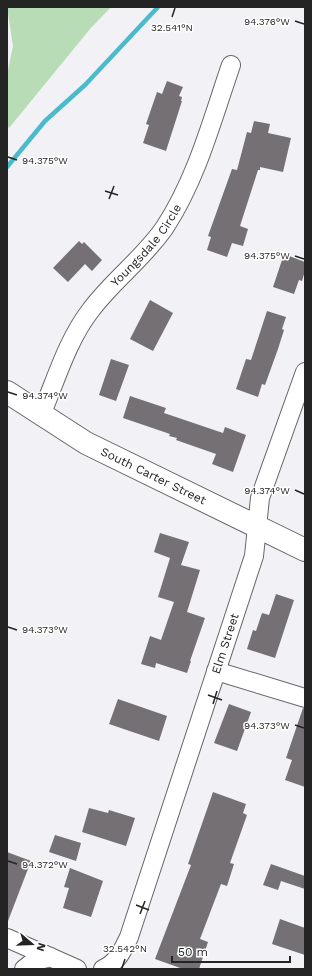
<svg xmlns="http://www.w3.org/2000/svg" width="312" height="976" viewBox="0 0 312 976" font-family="'Work Sans',sans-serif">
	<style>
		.green { fill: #b7dcb6 }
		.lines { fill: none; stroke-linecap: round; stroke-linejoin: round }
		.stream { stroke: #4bbacc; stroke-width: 4.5 }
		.building { fill: #757073 }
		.street-casing { stroke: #66666a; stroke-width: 20 }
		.secondary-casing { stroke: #66666a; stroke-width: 24 }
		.street { stroke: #fff; stroke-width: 18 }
		.secondary { stroke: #fff; stroke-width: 22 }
		.ticks { fill: none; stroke: #242425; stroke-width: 1.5 }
		.labels { text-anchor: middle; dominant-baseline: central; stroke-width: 3; stroke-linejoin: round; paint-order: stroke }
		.street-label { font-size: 12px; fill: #242425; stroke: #fff }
		.ticks-label { font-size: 10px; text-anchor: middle; fill: #242425; stroke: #fff; stroke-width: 3; stroke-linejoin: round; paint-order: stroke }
	</style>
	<rect width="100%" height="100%" fill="#f2f2f6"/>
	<polygon class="green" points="7,7 111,7 90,29 9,128 7,125 7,75 13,46"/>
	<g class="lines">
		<polyline class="stream" points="7,167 45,121 85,85 158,7"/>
	</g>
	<g class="building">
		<polygon points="167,81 183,87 179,96 182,97 181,101 182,101 166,151 143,143 149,125 146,124 157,92 162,94"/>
		<polygon points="254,121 270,124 268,133 291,138 283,172 260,167 260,170 258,170 240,226 248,229 243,246 232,243 227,257 207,250 211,237 208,236 232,169 237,170 247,132 251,133"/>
		<polygon points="79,241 82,244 84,242 102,260 92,271 85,264 68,282 53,268"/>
		<polygon points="284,254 305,262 305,271 302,281 299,280 294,294 273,287"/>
		<polygon points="150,300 173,313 153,351 130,339"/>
		<polygon points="267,311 286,317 282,329 284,330 278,349 265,385 262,384 258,397 236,389 246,359 251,360"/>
		<polygon points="111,359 129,365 116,401 99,395"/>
		<polygon points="130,396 166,408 164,413 223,433 225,427 246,435 233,472 212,464 216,454 176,440 177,438 169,436 170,434 123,418"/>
		<polygon points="160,533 189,542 181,565 200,570 187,612 205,618 190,661 191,661 187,673 156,663 155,668 141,664 150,636 161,640 174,602 158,597 170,558 154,552"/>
		<polygon points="276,594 294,600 275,658 247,649 253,630 256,631 262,613 269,615"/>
		<polygon points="118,699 167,716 159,741 109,724"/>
		<polygon points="229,704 251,712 237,751 214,743"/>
		<polygon points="303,708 305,709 305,787 285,780 292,760 286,758"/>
		<polygon points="213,792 246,804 243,813 247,815 230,863 234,864 227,886 221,884 200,939 208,942 199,969 183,969 155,959 191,865 188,864"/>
		<polygon points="89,808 108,813 109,810 135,818 126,846 82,832"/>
		<polygon points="55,835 81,843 76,861 49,852"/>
		<polygon points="7,852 31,861 8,921 7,921"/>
		<polygon points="271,864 305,876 305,889 281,881 278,890 263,885"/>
		<polygon points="70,868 103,881 91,917 63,908 69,888 64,887"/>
		<polygon points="280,919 305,928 305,955 272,944"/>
	</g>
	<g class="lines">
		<g class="street-casing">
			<g id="street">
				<path id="s1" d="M41,415C56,380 67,341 90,311C112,281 144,258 165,227C197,178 212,120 231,65"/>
				<polyline points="216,671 305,698"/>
				<polyline points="7,938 50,957"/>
				<polyline points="24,969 33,962 50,957 77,969"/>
				<path id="s2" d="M103,969C117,963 123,950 129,937L254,556L260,498L305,372"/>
			</g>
		</g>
		<g class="secondary-casing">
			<g id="secondary">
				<path id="s3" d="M7,392L86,443L305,550"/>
			</g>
		</g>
		<use href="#street" class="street"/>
		<use href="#secondary" class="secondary"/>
	</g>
	<path class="ticks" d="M172,17L175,8M295,21L304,24M8,157L17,160M105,191L118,195M109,199L114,186M295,256L304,259M8,392L17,395M295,490L304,494M8,627L17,630M208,695L222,700M213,704L217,691M295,725L304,728M8,861L17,864M136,905L149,910M140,914L145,901M122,968L125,959"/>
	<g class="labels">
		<g class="street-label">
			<text stroke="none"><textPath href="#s1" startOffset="202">Youngsdale Circle</textPath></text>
			<text stroke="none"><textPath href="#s3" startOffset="169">South Carter Street</textPath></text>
			<text stroke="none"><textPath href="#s2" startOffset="351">Elm Street</textPath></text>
		</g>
	</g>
	<g class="ticks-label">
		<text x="267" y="25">94.376°W</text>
		<text x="172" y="31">32.541°N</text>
		<text x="45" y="164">94.375°W</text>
		<text x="267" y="259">94.375°W</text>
		<text x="45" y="399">94.374°W</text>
		<text x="267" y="494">94.374°W</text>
		<text x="45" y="633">94.373°W</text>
		<text x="267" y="729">94.373°W</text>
		<text x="45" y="868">94.372°W</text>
		<text x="125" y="952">32.542°N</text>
	</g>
	<rect width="312" height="976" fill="none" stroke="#242425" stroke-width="16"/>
	<g transform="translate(32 944) rotate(109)" stroke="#ffffff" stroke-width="3" paint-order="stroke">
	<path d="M0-3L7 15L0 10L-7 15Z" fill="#242425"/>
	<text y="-6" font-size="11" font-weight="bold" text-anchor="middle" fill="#242425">N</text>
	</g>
	<path d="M172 956v6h118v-6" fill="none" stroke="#242425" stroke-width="2"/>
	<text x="178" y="956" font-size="12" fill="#242425" stroke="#ffffff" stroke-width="3" paint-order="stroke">50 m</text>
</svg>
